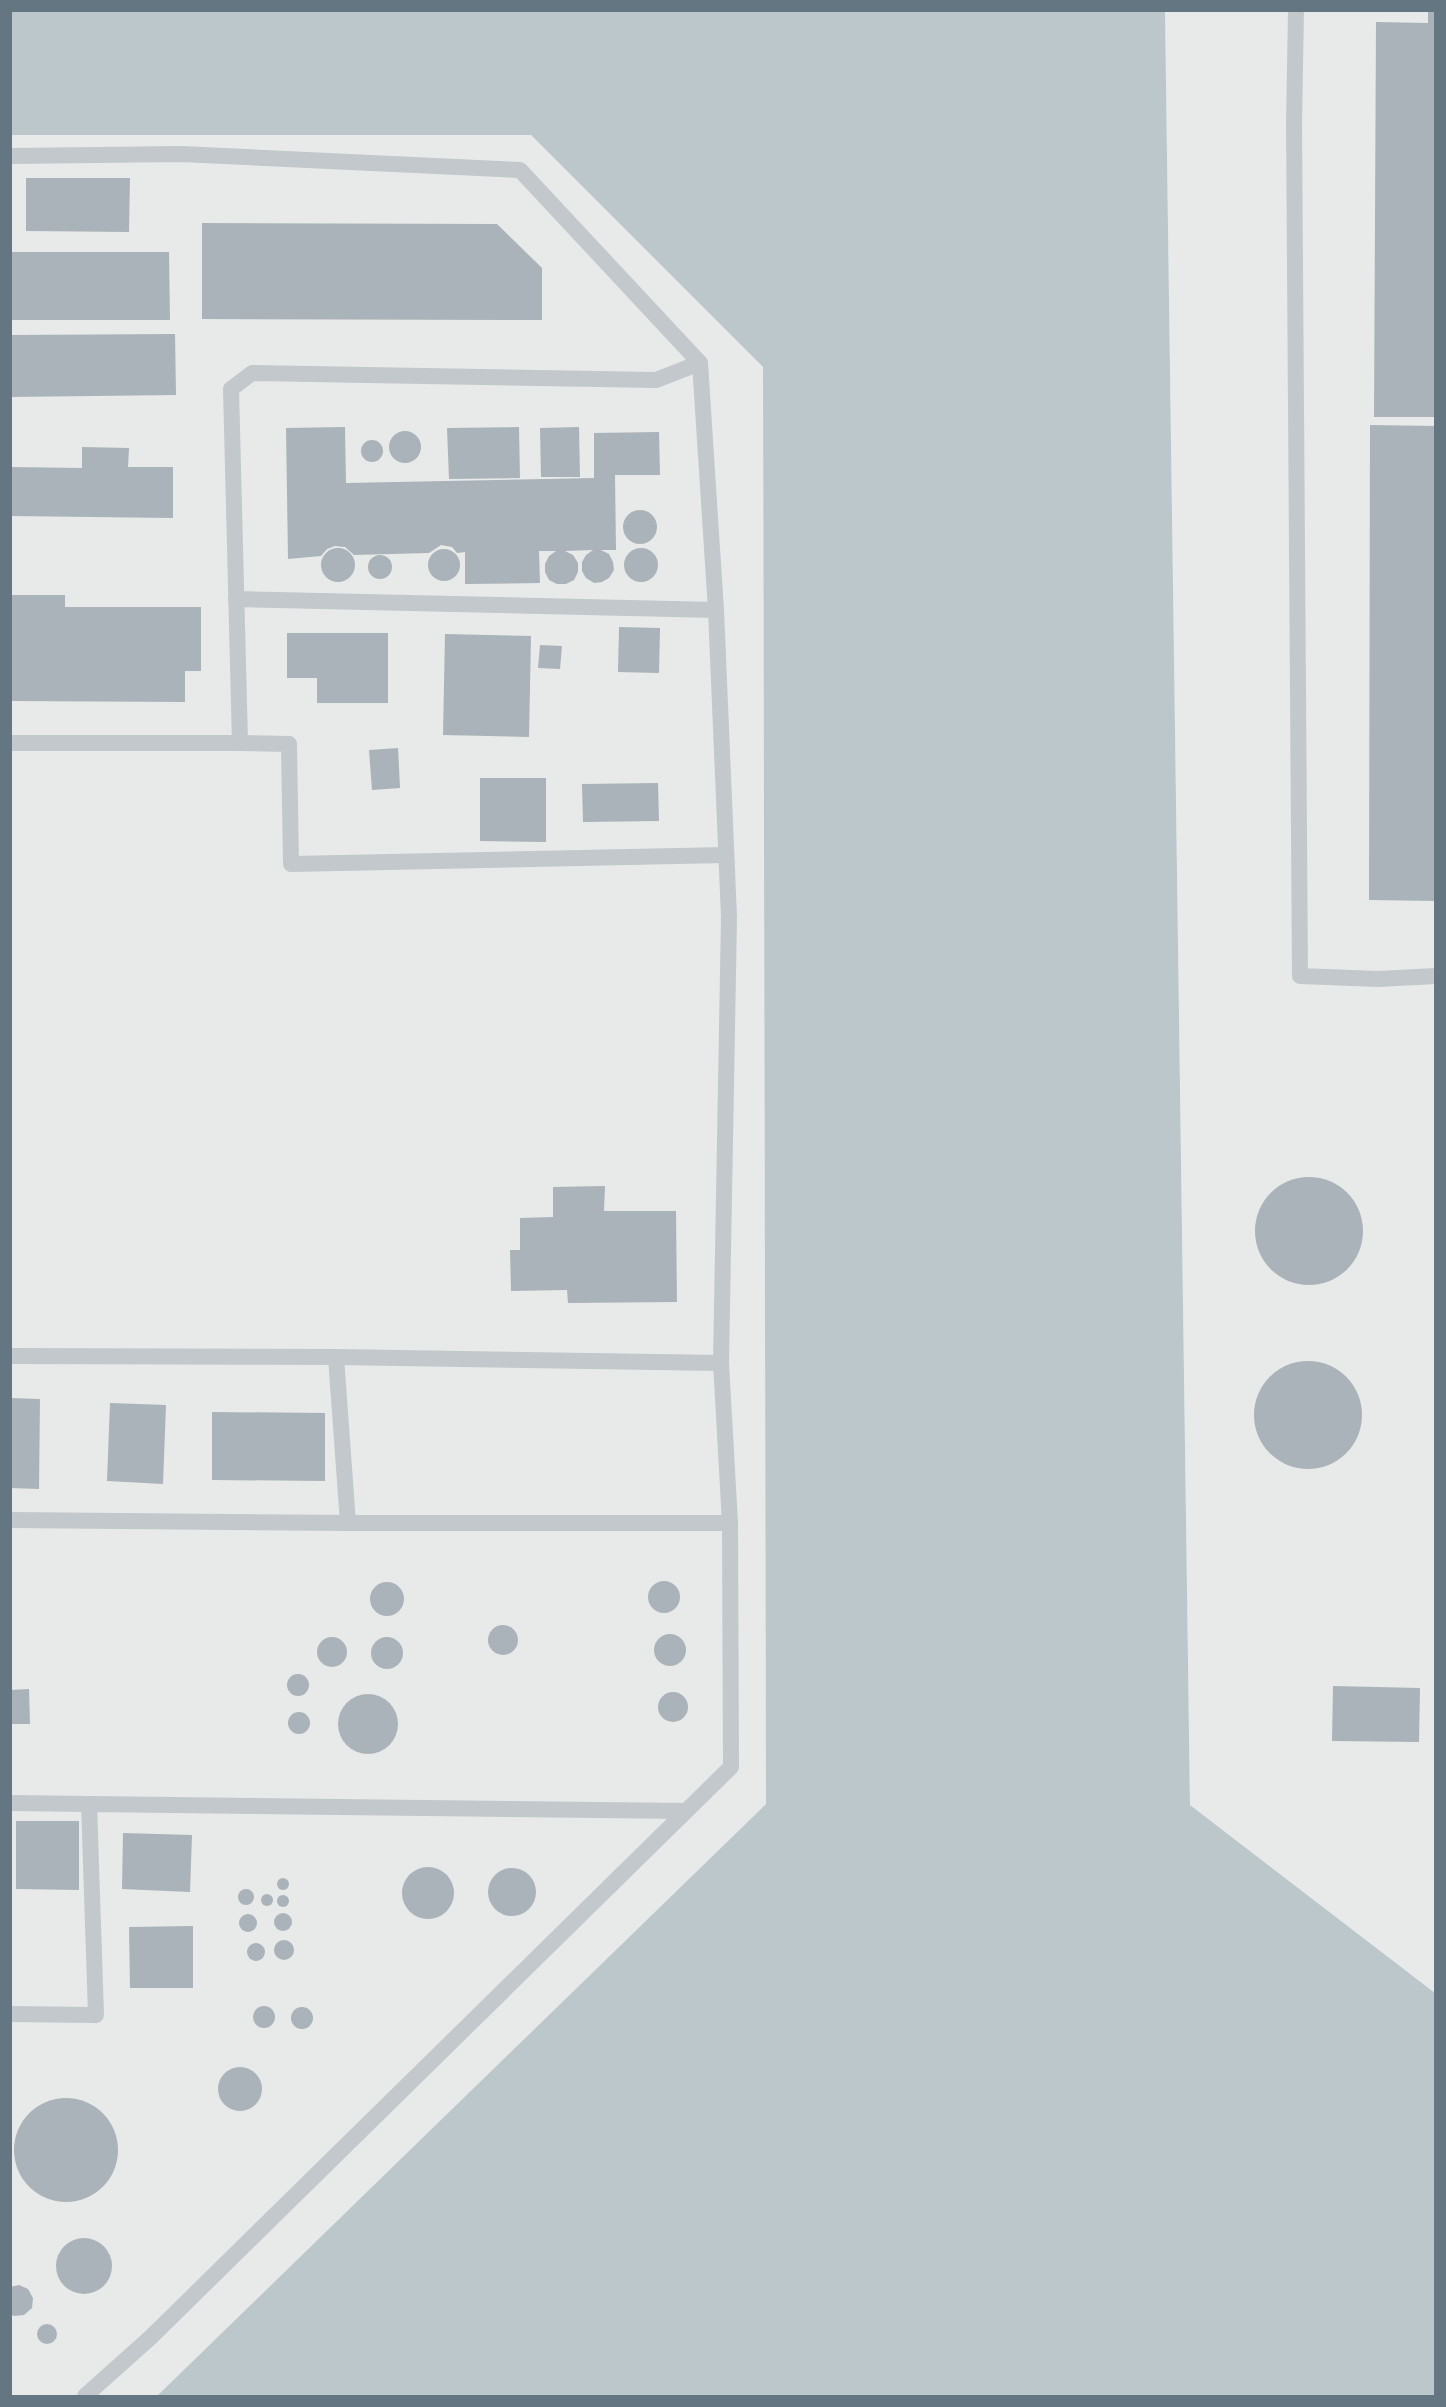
<svg xmlns="http://www.w3.org/2000/svg" width="1446" height="2407" viewBox="0 0 1446 2407" font-family="Mulish,sans-serif">
	<style>
		.built { fill: #e8e9e9 }
		.water { fill: #bbc7cb }
		.building { fill: #aab3b9 }
		.lines { fill: none; stroke-linecap: round; stroke-linejoin: round }
		.service { stroke: #c3c8cc; stroke-width: 16 }
	</style>
	<rect width="100%" height="100%" fill="#fafaf8"/>
	<g class="built">
		<polygon points="1165,11 1435,11 1435,1993 1190,1805"/>
		<polygon points="11,135 531,135 763,367 766,1804 157,2396 11,2396"/>
	</g>
	<polygon class="water" points="11,10 1165,11 1190,1805 1435,1993 1435,2396 157,2396 766,1804 763,367 531,135 11,135"/>
	<g class="building">
		<polygon points="1428,10 1436,10 1436,417 1374,417 1376,22 1428,23"/>
		<polygon points="26,178 130,178 129,232 26,231"/>
		<polygon points="202,223 497,224 542,268 542,320 202,319"/>
		<polygon points="10,252 169,252 170,320 10,320"/>
		<polygon points="175,334 176,395 10,397 10,335"/>
		<polygon points="1370,425 1436,426 1436,901 1369,900"/>
		<polygon points="345,427 346,483 594,478 594,433 659,432 660,475 615,475 616,550 601,550 609,554 613,562 614,570 609,578 602,582 594,583 586,578 582,571 582,562 586,555 593,550 565,551 573,555 578,563 578,572 574,580 566,584 557,584 549,580 545,572 545,564 549,556 556,551 539,551 540,583 465,584 465,552 457,553 452,547 441,545 429,553 354,555 345,547 335,546 327,549 321,556 288,559 286,428"/>
		<polygon points="519,427 520,478 449,479 447,428"/>
		<polygon points="579,427 580,477 541,477 540,428"/>
		<circle cx="405" cy="447" r="16"/>
		<circle cx="372" cy="451" r="11"/>
		<polygon points="82,447 129,448 128,467 173,467 173,518 10,516 10,467 82,468"/>
		<circle cx="640" cy="527" r="17"/>
		<circle cx="338" cy="565" r="17"/>
		<circle cx="641" cy="565" r="17"/>
		<circle cx="444" cy="565" r="16"/>
		<circle cx="380" cy="567" r="12"/>
		<polygon points="10,595 65,595 65,607 201,607 201,671 185,671 185,702 10,701"/>
		<polygon points="619,627 660,628 659,673 618,672"/>
		<polygon points="287,633 388,633 388,703 317,703 317,678 287,678"/>
		<polygon points="445,634 531,636 529,737 443,735"/>
		<polygon points="540,645 562,646 560,669 538,668"/>
		<polygon points="398,748 400,788 372,790 369,750"/>
		<polygon points="480,778 546,778 546,842 480,841"/>
		<polygon points="658,783 659,821 583,822 582,784"/>
		<circle cx="1309" cy="1231" r="54"/>
		<polygon points="605,1186 604,1211 676,1211 677,1302 568,1303 567,1290 511,1291 510,1250 520,1250 520,1218 553,1217 553,1187"/>
		<circle cx="1308" cy="1415" r="54"/>
		<polygon points="10,1398 40,1399 39,1489 10,1488"/>
		<polygon points="110,1403 166,1405 163,1484 107,1481"/>
		<polygon points="212,1412 325,1413 325,1481 212,1480"/>
		<circle cx="664" cy="1597" r="16"/>
		<circle cx="387" cy="1599" r="17"/>
		<circle cx="503" cy="1640" r="15"/>
		<circle cx="670" cy="1650" r="16"/>
		<circle cx="387" cy="1653" r="16"/>
		<circle cx="332" cy="1652" r="15"/>
		<circle cx="298" cy="1685" r="11"/>
		<polygon points="1333,1686 1420,1688 1419,1742 1332,1741"/>
		<polygon points="29,1689 30,1724 10,1724 10,1690"/>
		<circle cx="673" cy="1707" r="15"/>
		<circle cx="368" cy="1724" r="30"/>
		<circle cx="299" cy="1723" r="11"/>
		<polygon points="16,1821 79,1821 79,1890 16,1889"/>
		<polygon points="123,1833 192,1835 190,1892 122,1889"/>
		<circle cx="428" cy="1893" r="26"/>
		<circle cx="512" cy="1892" r="24"/>
		<circle cx="283" cy="1884" r="6"/>
		<circle cx="246" cy="1897" r="8"/>
		<circle cx="267" cy="1900" r="6"/>
		<circle cx="283" cy="1901" r="6"/>
		<circle cx="283" cy="1922" r="9"/>
		<circle cx="248" cy="1923" r="9"/>
		<polygon points="193,1926 193,1988 130,1988 129,1927"/>
		<circle cx="284" cy="1950" r="10"/>
		<circle cx="256" cy="1952" r="9"/>
		<circle cx="264" cy="2017" r="11"/>
		<circle cx="302" cy="2018" r="11"/>
		<circle cx="240" cy="2089" r="22"/>
		<circle cx="66" cy="2150" r="52"/>
		<circle cx="84" cy="2266" r="28"/>
		<polygon points="19,2285 28,2289 33,2298 32,2308 24,2315 14,2316 10,2314 10,2287"/>
		<circle cx="47" cy="2334" r="10"/>
	</g>
	<g class="lines">
		<g class="service">
			<polyline points="1296,10 1294,123 1300,976 1378,979 1436,976"/>
			<polyline points="10,156 182,154 520,170 700,363 716,610 729,917 721,1363 730,1523 731,1767 151,2337 85,2396"/>
			<polyline points="236,599 716,610"/>
			<polyline points="10,743 240,743 231,389 252,373 656,380 700,363"/>
			<polyline points="240,743 289,744 291,864 726,855"/>
			<polyline points="10,1356 336,1357 348,1523 10,1520"/>
			<polyline points="336,1357 721,1363"/>
			<polyline points="348,1523 730,1523"/>
			<polyline points="10,1803 89,1804"/>
			<polyline points="10,2014 96,2015 89,1804 686,1811"/>
		</g>
	</g>
	<rect width="1446" height="2407" fill="none" stroke="#657683" stroke-width="24"/>
</svg>
